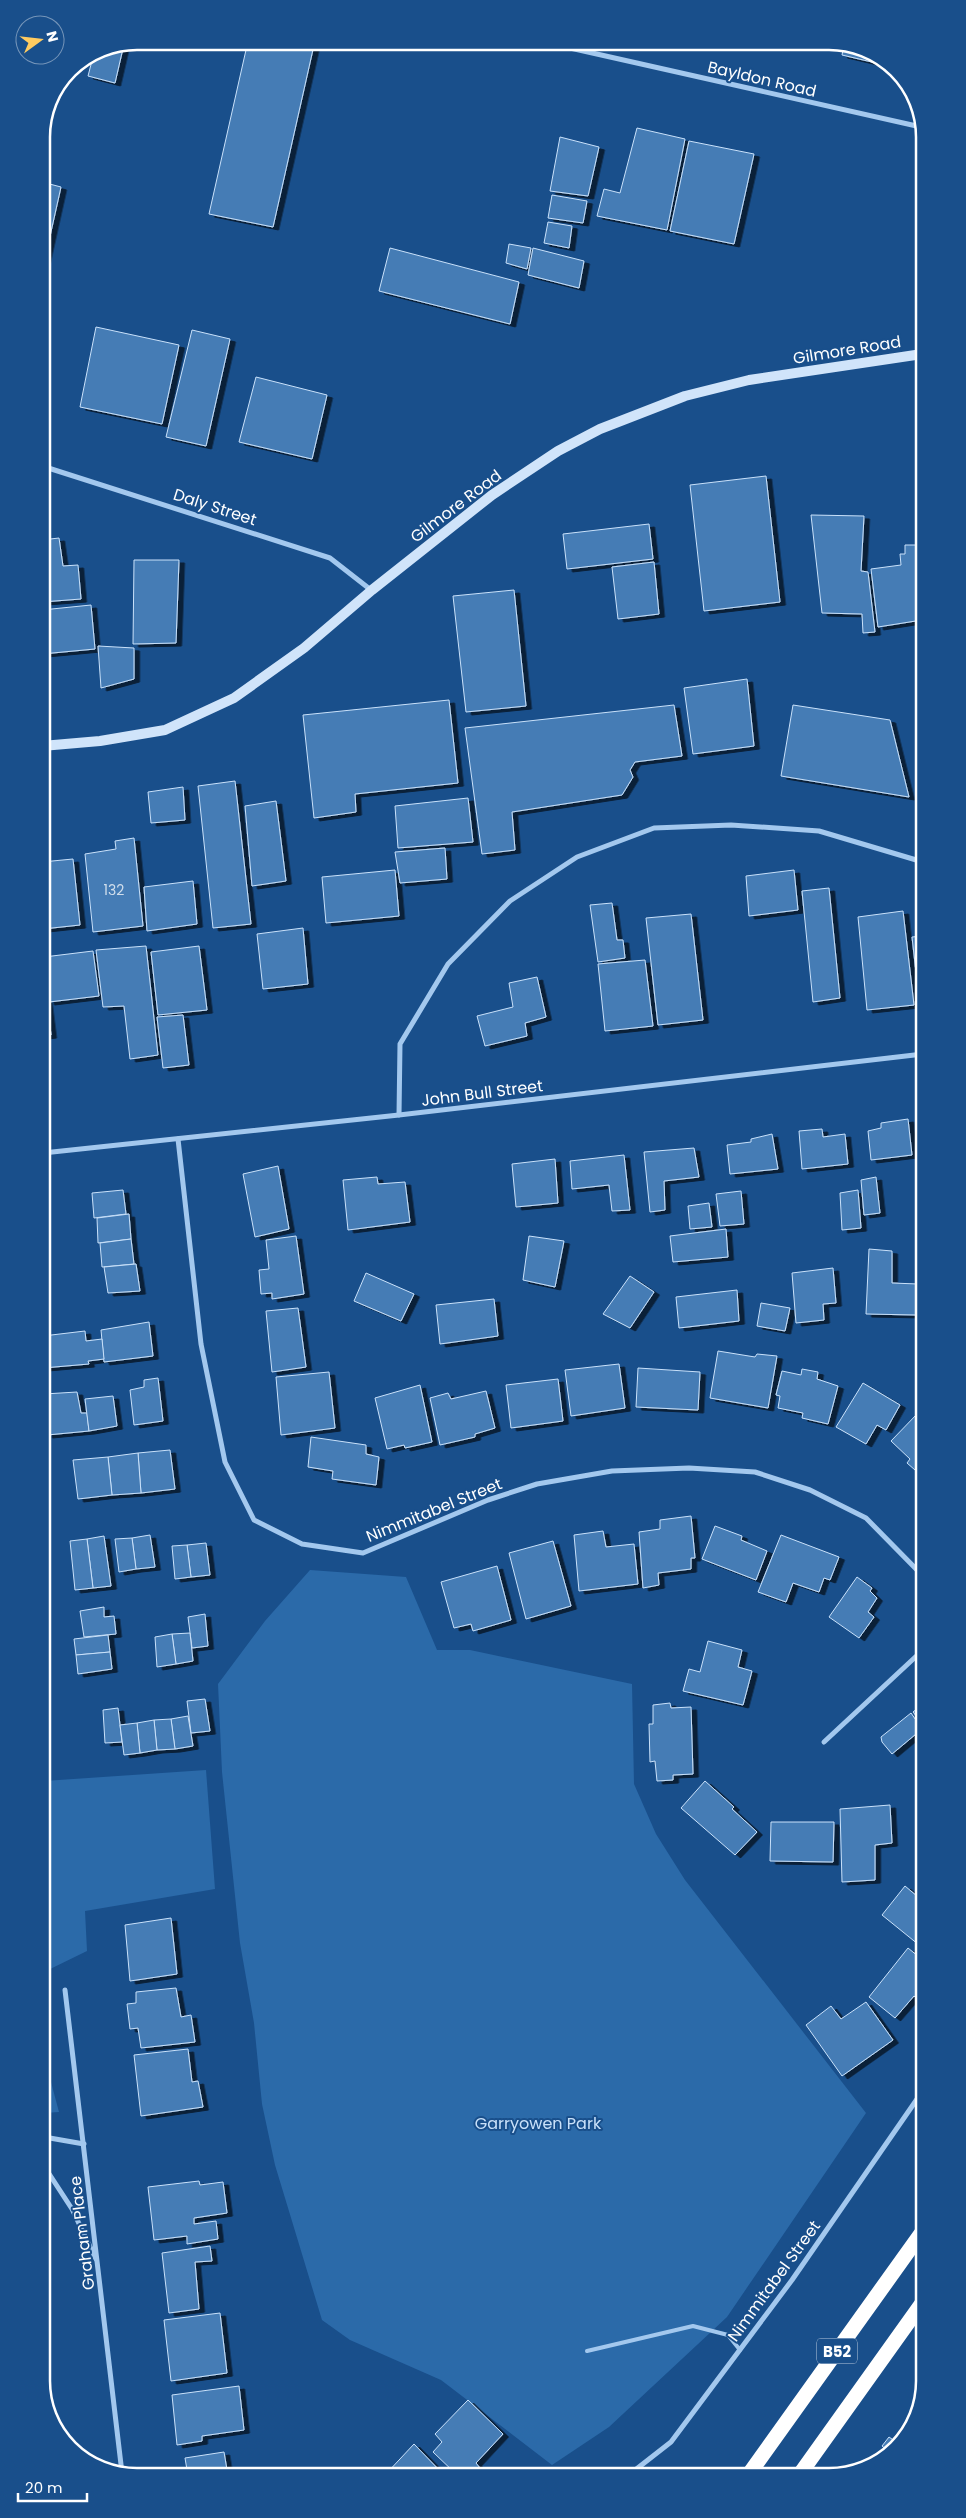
<svg xmlns="http://www.w3.org/2000/svg" width="966" height="2518" viewBox="0 0 966 2518" font-family="Poppins,sans-serif">
	<style>
		.green { fill: #2b6aa9 }
		.building { fill: #457cb5; stroke: #c9e1fa; filter: url(#shadow) }
		.lines { fill: none; stroke-linecap: round; stroke-linejoin: round }
		.lane { stroke: #a3c8ee; stroke-width: 4 }
		.street { stroke: #a3c8ee; stroke-width: 5 }
		.secondary { stroke: #d0e4fa; stroke-width: 10 }
		.highway { stroke: #fff; stroke-width: 15 }
		.labels { text-anchor: middle; dominant-baseline: central; stroke-width: 4; stroke-linejoin: round; paint-order: stroke }
		.number-label { font-size: 14px; fill: #d0deec }
		.shield { fill: #194f8b; stroke: #bacadc; stroke-width: 1 }
		.shield-label { font-size: 15px; font-weight: bold; fill: #fff }
		.street-label { font-size: 16px; fill: #fff; stroke: #194f8b }
		.park-label { font-size: 16px; fill: #c9e1fa; stroke: #194f8b }
		.rim { fill: none; stroke: #fff; stroke-width: 2.5 }
	</style>
	<defs>
		<filter id="shadow"><feDropShadow dx="5.5" dy="3" stdDeviation="0" flood-color="#0009"/></filter>
	</defs>
	<rect width="100%" height="100%" fill="#194f8b"/>
	<g class="green">
		<polygon points="310,1570 406,1577 437,1650 470,1650 632,1684 634,1784 656,1834 685,1880 866,2113 727,2317 609,2427 552,2465 441,2380 350,2340 322,2320 275,2165 262,2104 254,2023 240,1943 222,1772 218,1684 265,1621"/>
		<polygon points="206,1770 215,1889 85,1911 87,1951 44,1972 44,1781"/>
		<polygon points="44,2056 59,2112 44,2113"/>
	</g>
	<g class="building">
		<polygon points="248,41 294,41 314,45 273,227 209,214"/>
		<polygon points="124,44 115,83 88,76 94,53 100,48"/>
		<polygon points="844,45 877,57 876,63 842,55"/>
		<polygon points="637,128 685,139 667,230 597,216 604,189 620,193"/>
		<polygon points="560,137 599,147 588,196 550,191"/>
		<polygon points="689,141 754,154 734,244 670,231"/>
		<polygon points="42,182 61,187 42,272"/>
		<polygon points="552,195 587,201 583,223 548,218"/>
		<polygon points="548,222 572,226 569,248 544,243"/>
		<polygon points="509,244 531,248 527,269 506,263"/>
		<polygon points="390,248 519,282 510,324 379,291"/>
		<polygon points="533,248 584,261 579,288 528,275"/>
		<polygon points="96,327 179,345 162,424 80,407"/>
		<polygon points="192,330 230,339 206,446 166,437"/>
		<polygon points="256,377 327,395 312,459 239,442"/>
		<polygon points="766,476 780,602 704,611 690,485"/>
		<polygon points="811,515 864,516 861,571 868,572 875,632 863,633 862,614 822,613"/>
		<polygon points="649,524 653,559 567,569 563,534"/>
		<polygon points="59,538 63,566 78,565 81,599 42,602 42,540"/>
		<polygon points="905,545 919,545 922,576 922,620 878,627 871,569 901,565 900,554 905,554"/>
		<polygon points="134,560 179,560 176,643 133,644"/>
		<polygon points="654,562 659,614 618,619 612,567"/>
		<polygon points="514,590 526,706 466,712 453,596"/>
		<polygon points="91,605 95,649 42,654 42,610"/>
		<polygon points="98,646 134,648 134,679 101,688"/>
		<polygon points="747,679 754,746 693,754 684,688"/>
		<polygon points="449,700 458,783 355,794 356,812 314,818 303,715"/>
		<polygon points="674,705 682,756 635,762 630,770 633,777 622,795 512,812 515,850 482,854 465,728"/>
		<polygon points="793,705 890,720 909,797 781,776"/>
		<polygon points="235,781 251,924 213,928 198,786"/>
		<polygon points="183,787 185,820 151,823 148,792"/>
		<polygon points="468,798 473,842 398,848 395,806"/>
		<polygon points="276,801 286,881 252,886 245,806"/>
		<polygon points="134,838 143,926 93,932 85,854 116,849 115,841"/>
		<polygon points="445,848 447,879 400,883 395,852"/>
		<polygon points="73,859 80,925 43,929 42,862"/>
		<polygon points="395,870 399,916 326,923 322,877"/>
		<polygon points="794,870 798,910 749,916 746,876"/>
		<polygon points="193,881 197,924 147,931 144,887"/>
		<polygon points="829,888 840,998 813,1002 802,891"/>
		<polygon points="612,903 617,940 623,940 625,958 598,962 590,905"/>
		<polygon points="903,911 914,1005 867,1010 858,917"/>
		<polygon points="691,914 703,1020 658,1025 646,918"/>
		<polygon points="303,928 308,984 263,989 257,934"/>
		<polygon points="923,936 923,1007 920,1007 912,937"/>
		<polygon points="146,946 158,1055 130,1059 124,1006 103,1007 96,950"/>
		<polygon points="199,946 207,1010 158,1015 151,952"/>
		<polygon points="93,951 99,996 49,1002 44,957"/>
		<polygon points="645,960 653,1026 605,1031 598,964"/>
		<polygon points="43,973 51,1035 43,1036"/>
		<polygon points="537,977 546,1017 525,1023 527,1036 485,1046 477,1016 513,1007 509,983"/>
		<polygon points="183,1015 189,1065 163,1068 157,1017"/>
		<polygon points="908,1119 912,1155 871,1160 868,1131 881,1128 881,1123"/>
		<polygon points="822,1129 823,1137 845,1134 848,1164 802,1169 799,1131"/>
		<polygon points="772,1134 778,1169 730,1174 727,1145 751,1142 751,1139"/>
		<polygon points="694,1148 699,1177 664,1181 665,1210 650,1212 644,1152"/>
		<polygon points="624,1155 630,1210 612,1211 609,1185 572,1189 570,1161"/>
		<polygon points="555,1159 558,1203 516,1207 512,1164"/>
		<polygon points="278,1166 289,1229 255,1237 243,1174"/>
		<polygon points="377,1177 378,1184 405,1182 410,1222 348,1230 343,1180"/>
		<polygon points="876,1177 880,1213 864,1215 861,1180"/>
		<polygon points="123,1190 126,1214 94,1218 92,1193"/>
		<polygon points="858,1190 861,1228 842,1230 840,1193"/>
		<polygon points="741,1191 744,1224 720,1226 716,1194"/>
		<polygon points="709,1203 712,1227 690,1229 688,1206"/>
		<polygon points="129,1214 131,1239 98,1243 97,1218"/>
		<polygon points="726,1229 728,1257 673,1262 670,1236"/>
		<polygon points="296,1236 304,1294 272,1299 272,1293 261,1294 259,1270 269,1269 266,1240"/>
		<polygon points="529,1236 564,1241 555,1287 523,1280"/>
		<polygon points="131,1239 134,1264 102,1267 100,1243"/>
		<polygon points="869,1249 892,1251 892,1283 918,1284 917,1315 866,1314"/>
		<polygon points="136,1264 140,1291 108,1293 104,1267"/>
		<polygon points="833,1268 836,1303 823,1304 824,1320 796,1323 792,1273"/>
		<polygon points="366,1273 414,1294 401,1321 354,1301"/>
		<polygon points="630,1276 654,1292 630,1328 603,1314"/>
		<polygon points="737,1290 739,1321 679,1328 676,1297"/>
		<polygon points="494,1299 498,1336 440,1344 436,1305"/>
		<polygon points="761,1303 790,1308 785,1331 757,1326"/>
		<polygon points="298,1308 306,1367 272,1372 266,1311"/>
		<polygon points="149,1322 153,1356 104,1362 101,1330"/>
		<polygon points="85,1331 86,1341 102,1339 104,1359 88,1361 89,1364 43,1368 43,1336"/>
		<polygon points="718,1351 755,1357 757,1354 777,1356 768,1408 710,1398"/>
		<polygon points="619,1364 625,1408 571,1416 565,1370"/>
		<polygon points="638,1368 700,1372 698,1410 636,1407"/>
		<polygon points="802,1369 818,1372 817,1379 838,1386 828,1424 802,1418 803,1413 778,1408 780,1396 776,1395 782,1371 801,1375"/>
		<polygon points="329,1372 335,1428 281,1435 276,1377"/>
		<polygon points="158,1378 163,1421 134,1425 130,1390 144,1387 144,1380"/>
		<polygon points="558,1379 563,1421 511,1428 506,1385"/>
		<polygon points="863,1383 900,1405 886,1430 877,1425 866,1444 836,1427"/>
		<polygon points="420,1385 432,1442 405,1448 404,1445 387,1449 375,1398"/>
		<polygon points="486,1391 495,1428 475,1434 475,1437 440,1445 430,1398 448,1393 451,1399"/>
		<polygon points="77,1392 81,1413 87,1413 89,1431 47,1435 44,1394"/>
		<polygon points="113,1396 117,1426 89,1431 85,1399"/>
		<polygon points="917,1414 923,1420 923,1477 907,1463 910,1459 891,1441"/>
		<polygon points="311,1437 366,1445 366,1454 379,1457 376,1485 332,1479 333,1471 308,1467"/>
		<polygon points="170,1450 175,1489 141,1493 138,1453"/>
		<polygon points="138,1453 141,1493 112,1495 108,1457"/>
		<polygon points="108,1457 112,1495 78,1499 73,1460"/>
		<polygon points="691,1516 695,1558 691,1558 691,1569 658,1573 659,1585 643,1588 639,1532 660,1529 660,1520"/>
		<polygon points="715,1526 742,1536 741,1540 767,1551 756,1580 702,1559"/>
		<polygon points="603,1531 606,1547 634,1544 638,1584 579,1591 574,1535"/>
		<polygon points="150,1535 155,1567 136,1569 132,1538"/>
		<polygon points="781,1535 839,1557 830,1580 824,1578 819,1592 793,1583 786,1602 758,1592"/>
		<polygon points="104,1536 111,1586 93,1588 87,1539"/>
		<polygon points="132,1538 136,1569 119,1572 115,1539"/>
		<polygon points="87,1539 93,1588 75,1590 70,1541"/>
		<polygon points="553,1541 571,1606 526,1619 509,1553"/>
		<polygon points="206,1543 210,1575 191,1577 187,1545"/>
		<polygon points="187,1545 191,1577 175,1579 172,1546"/>
		<polygon points="497,1566 511,1620 473,1631 471,1624 454,1628 441,1582"/>
		<polygon points="857,1577 872,1588 870,1591 877,1598 868,1612 874,1617 859,1638 829,1617"/>
		<polygon points="104,1607 104,1617 114,1616 116,1634 84,1637 80,1611"/>
		<polygon points="205,1614 208,1646 192,1648 188,1617"/>
		<polygon points="190,1633 193,1661 176,1664 172,1634"/>
		<polygon points="172,1634 176,1664 157,1667 155,1637"/>
		<polygon points="108,1635 110,1652 76,1655 74,1639"/>
		<polygon points="708,1641 742,1650 738,1667 752,1671 743,1705 683,1691 689,1669 700,1672"/>
		<polygon points="110,1652 112,1669 78,1674 76,1655"/>
		<polygon points="205,1699 210,1731 191,1733 187,1701"/>
		<polygon points="670,1703 671,1708 691,1707 693,1774 673,1775 673,1780 657,1781 655,1761 650,1762 649,1724 653,1724 653,1705"/>
		<polygon points="924,1703 924,1726 913,1712"/>
		<polygon points="118,1708 122,1742 105,1743 103,1710"/>
		<polygon points="911,1713 922,1729 892,1754 882,1742 881,1737"/>
		<polygon points="188,1716 193,1746 175,1749 171,1719"/>
		<polygon points="171,1719 175,1749 157,1750 154,1720"/>
		<polygon points="154,1720 157,1750 140,1753 137,1723"/>
		<polygon points="137,1723 140,1753 124,1755 120,1725"/>
		<polygon points="705,1781 734,1807 732,1809 757,1832 735,1855 681,1808"/>
		<polygon points="890,1805 892,1843 875,1845 875,1880 842,1882 840,1809"/>
		<polygon points="771,1822 834,1822 833,1862 770,1861"/>
		<polygon points="905,1886 924,1902 924,1949 882,1915"/>
		<polygon points="171,1918 177,1974 130,1981 125,1925"/>
		<polygon points="908,1948 924,1961 924,1996 920,2001 914,1996 895,2018 869,1997"/>
		<polygon points="176,1988 181,2017 191,2015 195,2042 141,2048 138,2028 130,2029 127,2004 136,2003 136,1992"/>
		<polygon points="866,2002 893,2040 842,2076 806,2025 831,2006 841,2019"/>
		<polygon points="188,2049 192,2082 198,2081 203,2107 141,2116 134,2055"/>
		<polygon points="199,2181 200,2185 223,2182 227,2213 194,2218 194,2224 216,2221 218,2239 187,2244 187,2236 154,2240 148,2187"/>
		<polygon points="210,2246 212,2261 195,2262 199,2309 169,2313 162,2253"/>
		<polygon points="220,2313 227,2373 171,2381 164,2320"/>
		<polygon points="239,2386 244,2430 202,2436 202,2441 177,2445 172,2395"/>
		<polygon points="468,2400 503,2434 476,2463 480,2468 474,2475 457,2475 433,2452 442,2442 435,2434"/>
		<polygon points="889,2437 899,2444 888,2451 882,2446"/>
		<polygon points="414,2444 444,2475 385,2475"/>
		<polygon points="224,2452 228,2476 188,2476 185,2458"/>
	</g>
	<g class="lines">
		<polyline class="lane" points="587,2351 693,2326 728,2335 740,2350"/>
		<g class="street">
			<polyline points="539,41 921,127"/>
			<polyline points="42,466 330,558 371,590"/>
			<polyline points="399,1115 400,1044 448,964 510,901 577,857 654,828 731,825 819,831 923,862"/>
			<polyline points="178,1139 201,1344 225,1462 254,1520 302,1544 363,1553 488,1500 537,1484 612,1471 689,1468 755,1472 810,1490 866,1518 924,1577"/>
			<polyline points="43,1153 399,1115 923,1054"/>
			<polyline points="824,1742 924,1649"/>
			<polyline points="65,1990 122,2473"/>
			<polyline points="44,2137 84,2144"/>
			<polyline points="44,2166 72,2209 96,2259"/>
			<polyline points="630,2474 671,2442 792,2280 924,2089"/>
		</g>
		<polyline class="secondary" points="42,746 100,741 165,730 234,698 304,648 372,590 492,495 558,451 600,429 685,396 749,380 922,354"/>
		<g class="highway">
			<polyline points="749,2474 925,2228"/>
			<polyline points="800,2474 925,2299"/>
		</g>
	</g>
	<g class="labels">
		<g class="number-label">
			<text x="114" y="890">132</text>
		</g>
		<rect class="shield" x="817" y="2338.5" width="40" height="25" rx="4"/>
		<g class="shield-label">
			<text x="837" y="2351">B52</text>
		</g>
		<g class="street-label">
			<text transform="translate(762 79) rotate(13)">Bayldon Road</text>
			<text transform="translate(847 350) rotate(-9)">Gilmore Road</text>
			<text transform="translate(456 506) rotate(-37)">Gilmore Road</text>
			<text transform="translate(215 507) rotate(18)">Daly Street</text>
			<text transform="translate(482 1093) rotate(-7)">John Bull Street</text>
			<text transform="translate(434 1510) rotate(-22)">Nimmitabel Street</text>
			<text transform="translate(82 2233) rotate(-97)">Graham Place</text>
			<text transform="translate(774 2281) rotate(-54)">Nimmitabel Street</text>
		</g>
		<g class="park-label">
			<text x="538" y="2123">Garryowen Park</text>
		</g>
	</g>
	<path d="M0 0H966V2518H0ZM137 50H829A87 87 0 0 1 916 137V2381A87 87 0 0 1 829 2468H137A87 87 0 0 1 50 2381V137A87 87 0 0 1 137 50Z" fill="#194f8b" fill-rule="evenodd"/>
	<path class="rim" d="M137 50H829A87 87 0 0 1 916 137V2381A87 87 0 0 1 829 2468H137A87 87 0 0 1 50 2381V137A87 87 0 0 1 137 50Z"/>
	<g transform="translate(40 40) rotate(75)"><circle r="24" fill="#194f8b" stroke="#7595b9"/>
	<path d="M0-4L9 19L0 12L-9 19Z" fill="#ffcb60"/>
	<text y="-8" font-size="14" font-weight="bold" text-anchor="middle" fill="#ffffff">N</text>
	</g>
	<path d="M18 2493v8h69v-8" fill="none" stroke="#ffffff" stroke-width="2.5"/>
	<text x="25" y="2493" font-size="15" fill="#ffffff" stroke="#194f8b" stroke-width="4" paint-order="stroke">20 m</text>
</svg>
